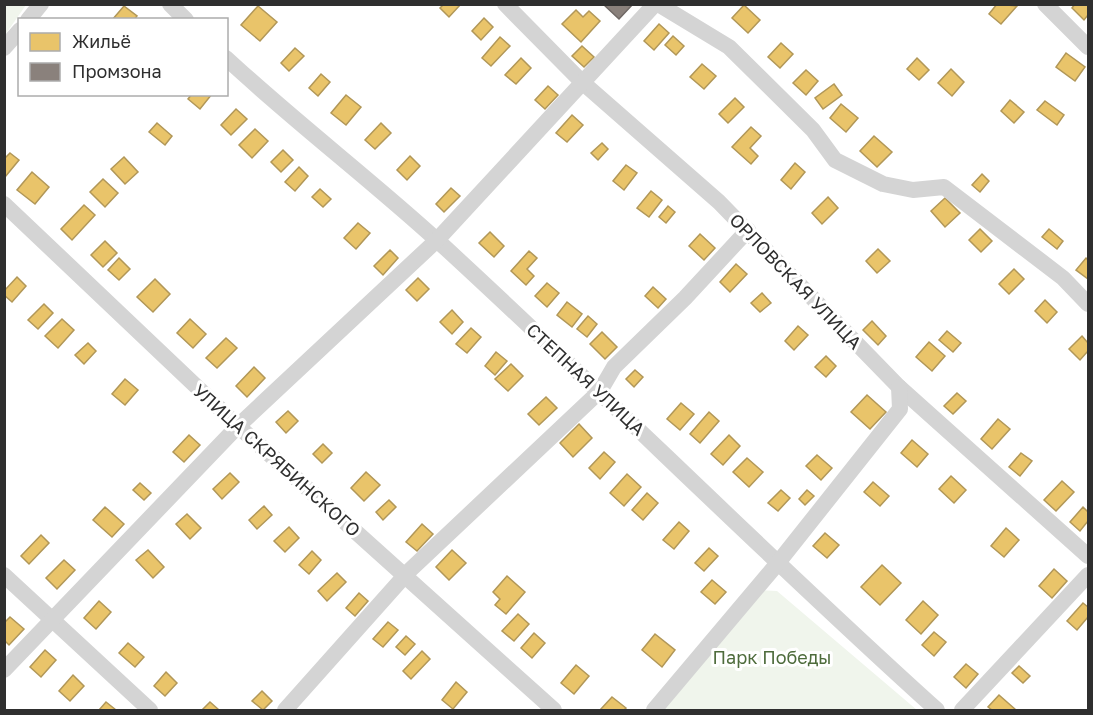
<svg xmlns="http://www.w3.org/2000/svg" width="1093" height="715" viewBox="0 0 1093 715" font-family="'Golos Text',sans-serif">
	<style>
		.green { fill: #f0f5ec }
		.homes { fill: #e9c46a; stroke: #b19758; stroke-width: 1.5 }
		.industry { fill: #8a817c; stroke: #6f6865; stroke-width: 1.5 }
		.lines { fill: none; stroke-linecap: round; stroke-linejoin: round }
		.minor { stroke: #d4d4d4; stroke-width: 16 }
		.labels { text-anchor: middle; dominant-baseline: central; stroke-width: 6; stroke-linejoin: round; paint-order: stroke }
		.street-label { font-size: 18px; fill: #2f2f2f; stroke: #fff }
		.park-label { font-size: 18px; fill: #4e6c3c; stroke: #fff }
	</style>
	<rect width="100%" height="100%" fill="#fff"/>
	<g class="green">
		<polygon points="5,4 26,5 5,35 4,5"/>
		<polygon points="759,590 777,591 917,710 658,710"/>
	</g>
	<g class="homes">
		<polygon points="444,4 461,4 449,17 440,8"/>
		<polygon points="997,4 1017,6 1001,24 989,14"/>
		<polygon points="1075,4 1088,4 1088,15 1084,20 1072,8"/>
		<polygon points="744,5 760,20 748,33 732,18"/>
		<polygon points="124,6 137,16 134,20 112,20"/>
		<polygon points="258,6 277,22 260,41 241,25"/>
		<polygon points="576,10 583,17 589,11 600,21 581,42 562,24"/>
		<polygon points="484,18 493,27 481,40 472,31"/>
		<polygon points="659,24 669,33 654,50 644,41"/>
		<polygon points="673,36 684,46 676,55 665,45"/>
		<polygon points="500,37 510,46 491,66 482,58"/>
		<polygon points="781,43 793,54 780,68 768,57"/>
		<polygon points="582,46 594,57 584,67 572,56"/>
		<polygon points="295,48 304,56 289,71 281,63"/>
		<polygon points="1066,53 1085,67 1075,81 1056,67"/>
		<polygon points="521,58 531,68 516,84 505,75"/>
		<polygon points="917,58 929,70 919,80 907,69"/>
		<polygon points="702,64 716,76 704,89 690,77"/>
		<polygon points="951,69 964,82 952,96 938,83"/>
		<polygon points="806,70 818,81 806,95 793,83"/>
		<polygon points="321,74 330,82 318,96 309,88"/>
		<polygon points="834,84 842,95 823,109 815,98"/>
		<polygon points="548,86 558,95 545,109 535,100"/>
		<polygon points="192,94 212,94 200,109 188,99"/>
		<polygon points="346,95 361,107 346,125 331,113"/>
		<polygon points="735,98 744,107 728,123 719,114"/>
		<polygon points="1010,100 1024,112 1014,123 1001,111"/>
		<polygon points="1045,101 1064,115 1057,125 1037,110"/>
		<polygon points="841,104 858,118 846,132 830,118"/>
		<polygon points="236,109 247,119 231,135 221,125"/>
		<polygon points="572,115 583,125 567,142 556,133"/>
		<polygon points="157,123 172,136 165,145 149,132"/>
		<polygon points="381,123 391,133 375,149 365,140"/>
		<polygon points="751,127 761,136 750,148 758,156 751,164 732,147"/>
		<polygon points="255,129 268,141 252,158 239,145"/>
		<polygon points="874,136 892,152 877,167 860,151"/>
		<polygon points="602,143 608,149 598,160 591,153"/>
		<polygon points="283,150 293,160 281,172 271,162"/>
		<polygon points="10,153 19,160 5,177 4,159"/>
		<polygon points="410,156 420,166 407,180 397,170"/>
		<polygon points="124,157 138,172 125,184 111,169"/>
		<polygon points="795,163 805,172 791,189 781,180"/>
		<polygon points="626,165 637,173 624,190 613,181"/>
		<polygon points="299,167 308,176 295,191 285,182"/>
		<polygon points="32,172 49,187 35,204 17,190"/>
		<polygon points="982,174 989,181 980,192 972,185"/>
		<polygon points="103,179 118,193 105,207 90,192"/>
		<polygon points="451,188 460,196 444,212 436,204"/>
		<polygon points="320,189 331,199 323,207 312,197"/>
		<polygon points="651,191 662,200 649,217 637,208"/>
		<polygon points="828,197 838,208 822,224 812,213"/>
		<polygon points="945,198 960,213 945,227 931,211"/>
		<polygon points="84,205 95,215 72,240 61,229"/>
		<polygon points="668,206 675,212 666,223 659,217"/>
		<polygon points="358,223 370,233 356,249 344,238"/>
		<polygon points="980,229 992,241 981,252 969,240"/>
		<polygon points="1049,229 1063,241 1057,249 1042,237"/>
		<polygon points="490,232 504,246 494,257 479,243"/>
		<polygon points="700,234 715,248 704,260 689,246"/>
		<polygon points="105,241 117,253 103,267 91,255"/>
		<polygon points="878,249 890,261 877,273 866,261"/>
		<polygon points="390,250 398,258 383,275 374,266"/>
		<polygon points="529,251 537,258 527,269 534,276 526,285 511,271"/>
		<polygon points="119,258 130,269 119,280 108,270"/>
		<polygon points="1086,258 1088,260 1088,279 1076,270"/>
		<polygon points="736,264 747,274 730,292 720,282"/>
		<polygon points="1014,269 1024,279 1009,294 999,284"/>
		<polygon points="17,277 26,286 12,302 4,295 4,291"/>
		<polygon points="418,278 429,289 417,301 406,290"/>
		<polygon points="155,279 170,294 153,312 137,297"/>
		<polygon points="547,283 559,293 547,307 535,296"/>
		<polygon points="653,287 666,299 658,308 645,296"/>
		<polygon points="762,293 771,303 760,312 751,303"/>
		<polygon points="1045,300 1057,312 1047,323 1035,311"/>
		<polygon points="567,302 582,314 572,327 557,315"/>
		<polygon points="44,304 53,313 38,329 28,320"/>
		<polygon points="452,310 463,322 452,334 440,322"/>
		<polygon points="588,316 597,324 587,337 577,329"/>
		<polygon points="62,319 74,330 58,348 45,336"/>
		<polygon points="190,319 206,334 193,348 177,333"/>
		<polygon points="872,321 886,336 878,345 863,330"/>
		<polygon points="798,326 808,335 794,350 785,341"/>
		<polygon points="471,328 481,337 467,353 456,344"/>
		<polygon points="947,331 961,343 953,352 939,340"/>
		<polygon points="602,332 617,347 605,359 590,344"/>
		<polygon points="1082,336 1088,343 1088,351 1080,360 1069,349"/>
		<polygon points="226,338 237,348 217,368 206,358"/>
		<polygon points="929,342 945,356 932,371 916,357"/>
		<polygon points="88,343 96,351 84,364 75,355"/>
		<polygon points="496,352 507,361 495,375 485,366"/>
		<polygon points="826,356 836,366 826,377 815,367"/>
		<polygon points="511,364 523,376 508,391 495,379"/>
		<polygon points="254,367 265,378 247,397 236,386"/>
		<polygon points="635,370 643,377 634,387 626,379"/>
		<polygon points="125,379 138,390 125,405 112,394"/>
		<polygon points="957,393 966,401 953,414 944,406"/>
		<polygon points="867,395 886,412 870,429 851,412"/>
		<polygon points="546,397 557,408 539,425 528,414"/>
		<polygon points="681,403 694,414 680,430 667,419"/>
		<polygon points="288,411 298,421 286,433 276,422"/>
		<polygon points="709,412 719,421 700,443 690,434"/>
		<polygon points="998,419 1010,429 992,449 981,439"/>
		<polygon points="579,424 592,438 573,457 560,443"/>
		<polygon points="189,435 200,445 184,462 173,452"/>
		<polygon points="729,435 740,446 723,465 711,454"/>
		<polygon points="912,440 928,454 917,467 901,453"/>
		<polygon points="323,444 332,453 322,463 313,454"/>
		<polygon points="604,452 615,462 600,479 589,468"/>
		<polygon points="1021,453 1032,461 1020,476 1009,467"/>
		<polygon points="817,455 832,468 821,480 806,466"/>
		<polygon points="747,458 763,472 749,487 733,472"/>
		<polygon points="366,472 380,485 364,501 351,488"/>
		<polygon points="230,473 239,482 222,499 213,489"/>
		<polygon points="627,474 641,487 624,506 610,493"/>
		<polygon points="951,476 966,490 954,503 939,489"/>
		<polygon points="1062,481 1074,492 1056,511 1044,500"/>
		<polygon points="873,482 889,496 880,506 864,492"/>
		<polygon points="140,483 151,493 144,500 133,490"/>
		<polygon points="781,490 790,498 778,511 768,503"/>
		<polygon points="807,490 814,496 805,505 799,499"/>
		<polygon points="647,493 658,503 643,520 632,510"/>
		<polygon points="389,500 396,507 383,520 376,512"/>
		<polygon points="264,506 272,515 257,529 249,520"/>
		<polygon points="105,507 124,524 112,537 93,520"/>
		<polygon points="1083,507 1088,512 1088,521 1080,531 1070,522"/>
		<polygon points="187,514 201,528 190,539 176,524"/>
		<polygon points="679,522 689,531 674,549 663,540"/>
		<polygon points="422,524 433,534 417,551 406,542"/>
		<polygon points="289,527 299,538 285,552 274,541"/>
		<polygon points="1006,528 1019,540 1004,557 991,546"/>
		<polygon points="825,533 839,545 827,558 813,546"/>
		<polygon points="41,535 49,543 29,564 21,556"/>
		<polygon points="709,548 718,556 704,571 695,563"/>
		<polygon points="148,550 164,567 153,578 136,560"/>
		<polygon points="452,550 466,563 449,580 436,567"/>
		<polygon points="312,551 321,560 309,574 299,565"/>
		<polygon points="64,560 75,570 57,589 46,578"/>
		<polygon points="882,565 901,583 880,605 861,587"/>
		<polygon points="1054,569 1067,581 1052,598 1039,586"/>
		<polygon points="337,573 346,582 327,601 318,591"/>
		<polygon points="507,576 525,592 506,614 495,605 500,599 493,592"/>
		<polygon points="712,580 726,592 715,604 701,592"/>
		<polygon points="359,593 368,601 355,616 346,608"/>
		<polygon points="99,601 111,612 96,629 84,618"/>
		<polygon points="923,601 938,615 921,634 906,620"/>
		<polygon points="1083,603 1088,607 1088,617 1077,630 1067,621"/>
		<polygon points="518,614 529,624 514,641 502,631"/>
		<polygon points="10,617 24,629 9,645 4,640 4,623"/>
		<polygon points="388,622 398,630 383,647 373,639"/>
		<polygon points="934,632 946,642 934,656 922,645"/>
		<polygon points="534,633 545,643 532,658 521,648"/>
		<polygon points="655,634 675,650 662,667 642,650"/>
		<polygon points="406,636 415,644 405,655 396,647"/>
		<polygon points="128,643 144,657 135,667 119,653"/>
		<polygon points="45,650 56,660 41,677 30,667"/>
		<polygon points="422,651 430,659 411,679 403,671"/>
		<polygon points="966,664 978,674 966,688 954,677"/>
		<polygon points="576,665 589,676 574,694 561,683"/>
		<polygon points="1019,666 1030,676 1023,683 1012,673"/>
		<polygon points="166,672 177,683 165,696 154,686"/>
		<polygon points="73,675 84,686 70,701 59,691"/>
		<polygon points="456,682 467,692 453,709 442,700"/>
		<polygon points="262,691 272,701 263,710 252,701"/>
		<polygon points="999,695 1016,710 992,710 988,707"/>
		<polygon points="612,697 626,708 624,710 600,710"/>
		<polygon points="106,702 116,710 99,710"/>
		<polygon points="210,702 219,710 202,710"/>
	</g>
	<polygon class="industry" points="603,4 633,4 619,19"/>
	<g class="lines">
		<g class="minor">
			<polyline points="170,4 186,20"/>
			<polyline points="505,4 582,82 719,202 899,387 1088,556"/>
			<polyline points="658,4 729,47 813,130 835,160 883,184 913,190 944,187 1063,278 1088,304"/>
			<polyline points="1045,4 1088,47"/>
			<polyline points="28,20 41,4"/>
			<polyline points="4,48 20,30"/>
			<path d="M226,58C295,122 370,179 439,242C607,396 768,558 937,710"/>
			<polyline points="4,204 238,426 554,710"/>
			<polyline points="4,575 150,710"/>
			<polyline points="4,670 238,426 437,240 655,4"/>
			<polyline points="285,710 409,571 600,391 614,367 685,298 748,230"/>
			<polyline points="654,710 777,564 900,409 899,387"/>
			<polyline points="962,710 1088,575"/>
		</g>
	</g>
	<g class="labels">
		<g class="street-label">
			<text transform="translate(796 281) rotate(46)">ОРЛОВСКАЯ УЛИЦА</text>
			<text transform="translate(586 379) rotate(43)">СТЕПНАЯ УЛИЦА</text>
			<text transform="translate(277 460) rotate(42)">УЛИЦА СКРЯБИНСКОГО</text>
		</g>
		<g class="park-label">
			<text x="772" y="657">Парк Победы</text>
		</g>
	</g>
	<rect width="1093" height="715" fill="none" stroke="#2f2f2f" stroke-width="12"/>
	<rect x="18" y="18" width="210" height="78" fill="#ffffff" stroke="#acacac" stroke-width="1.5"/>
	<rect x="30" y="33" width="30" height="18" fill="#e9c46a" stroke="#acacac" stroke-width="1.5"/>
	<text x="72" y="48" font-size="18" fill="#2f2f2f">Жильё</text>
	<rect x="30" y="63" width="30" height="18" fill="#8a817c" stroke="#acacac" stroke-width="1.5"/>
	<text x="72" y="78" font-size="18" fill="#2f2f2f">Промзона</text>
</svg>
